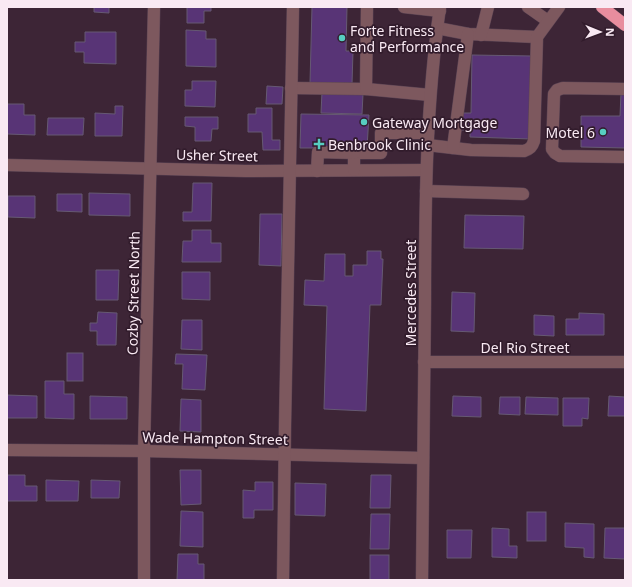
<svg xmlns="http://www.w3.org/2000/svg" width="632" height="587" viewBox="0 0 632 587" font-family="'Noto Sans',sans-serif">
	<style>
		.building { fill: #583476; stroke: #665973 }
		.lines { fill: none; stroke-linecap: round; stroke-linejoin: round }
		.minor-casing { stroke: #5b4454; stroke-width: 13 }
		.highway-casing { stroke: #5b4454; stroke-width: 13 }
		.minor { stroke: #7d585e; stroke-width: 12 }
		.highway { stroke: #e88d9e; stroke-width: 12 }
		.poi-dot { fill: #57cec1; stroke: #321c2c; stroke-width: 1.5 }
		.labels { text-anchor: middle; dominant-baseline: central; stroke-width: 3.5; stroke-linejoin: round; paint-order: stroke }
		.poi-label { font-size: 14px; fill: #f9e9f3; stroke: #321c2c; text-anchor: start }
		.street-label { font-size: 14px; fill: #f9e9f3; stroke: #321c2c }
	</style>
	<rect width="100%" height="100%" fill="#3d2536"/>
	<g class="building">
		<polygon points="94,7 109,7 109,13 94,12"/>
		<polygon points="187,7 211,7 211,11 204,11 204,23 187,23"/>
		<polygon points="312,7 347,7 346,51 353,51 352,84 310,83"/>
		<polygon points="186,30 206,31 206,39 216,39 216,67 186,66"/>
		<polygon points="85,32 116,32 116,64 84,63 84,52 75,52 75,42 85,42"/>
		<polygon points="472,55 532,56 531,139 470,137 470,130 460,130 461,113 471,113"/>
		<polygon points="192,81 216,81 215,107 185,106 185,90 192,90"/>
		<polygon points="267,86 283,87 282,104 266,104"/>
		<polygon points="322,92 363,94 362,114 321,113"/>
		<polygon points="621,93 625,93 625,148 581,147 581,116 620,116"/>
		<polygon points="7,104 24,104 24,115 35,115 35,135 7,134"/>
		<polygon points="115,106 123,106 122,136 95,136 95,113 115,114"/>
		<polygon points="256,108 272,108 272,140 280,140 280,150 263,150 262,132 248,132 248,114 256,114"/>
		<polygon points="301,114 369,115 367,148 300,148"/>
		<polygon points="185,117 218,117 218,129 212,129 211,141 195,141 195,127 185,126"/>
		<polygon points="48,118 84,118 83,135 47,135"/>
		<polygon points="193,183 212,183 211,221 183,221 183,212 192,212"/>
		<polygon points="89,193 130,194 130,216 89,215"/>
		<polygon points="57,194 82,194 82,212 57,211"/>
		<polygon points="8,196 35,196 35,218 8,217"/>
		<polygon points="260,214 282,214 281,266 259,265"/>
		<polygon points="465,215 524,216 523,249 464,248"/>
		<polygon points="192,230 211,230 211,243 221,243 221,262 182,262 183,241 192,241"/>
		<polygon points="367,251 381,251 381,259 383,259 381,305 370,305 366,411 324,409 327,306 304,305 305,280 324,281 325,254 345,254 345,276 353,276 353,265 367,265"/>
		<polygon points="96,270 119,270 118,300 96,300"/>
		<polygon points="182,272 210,272 210,300 182,299"/>
		<polygon points="452,292 475,293 474,332 451,331"/>
		<polygon points="98,312 117,313 116,345 97,345 97,331 90,331 90,323 97,323"/>
		<polygon points="579,313 604,314 604,335 566,335 566,319 579,319"/>
		<polygon points="534,315 554,316 554,336 534,335"/>
		<polygon points="182,320 202,320 202,350 181,349"/>
		<rect x="67" y="353" width="16" height="28"/>
		<polygon points="176,354 207,355 205,390 182,389 183,364 175,364"/>
		<polygon points="45,381 64,381 64,394 74,394 74,419 45,418"/>
		<polygon points="7,395 37,396 37,418 7,418"/>
		<polygon points="90,396 127,397 127,419 90,419"/>
		<polygon points="453,396 481,397 481,417 452,416"/>
		<polygon points="609,396 625,397 625,416 608,416"/>
		<polygon points="500,397 520,397 520,415 499,414"/>
		<polygon points="526,397 558,398 558,415 525,414"/>
		<polygon points="563,398 589,398 588,419 582,418 582,426 563,426"/>
		<polygon points="181,399 201,400 201,432 180,431"/>
		<polygon points="180,470 201,470 201,504 181,505"/>
		<polygon points="7,475 25,475 25,486 37,486 37,501 7,501"/>
		<polygon points="371,475 391,475 390,508 370,508"/>
		<polygon points="46,480 79,481 78,501 46,501"/>
		<polygon points="91,480 120,481 119,498 91,498"/>
		<polygon points="255,482 273,482 273,510 254,510 254,518 243,518 243,490 255,491"/>
		<polygon points="295,483 326,484 325,516 295,515"/>
		<polygon points="181,511 203,512 203,547 180,546"/>
		<rect x="527" y="512" width="19" height="29"/>
		<polygon points="371,514 390,514 389,549 370,549"/>
		<polygon points="565,523 594,524 594,558 584,557 584,548 565,547"/>
		<polygon points="492,528 509,529 509,546 517,546 517,558 492,557"/>
		<polygon points="605,528 625,528 625,559 604,558"/>
		<polygon points="447,530 472,530 471,558 447,558"/>
		<polygon points="178,554 198,554 198,564 204,564 204,580 177,580"/>
		<rect x="370" y="555" width="19" height="25"/>
	</g>
	<g class="lines">
		<g class="minor-casing">
			<g id="minor">
				<polyline points="404,7 440,11"/>
				<polyline points="528,7 548,21"/>
				<polyline points="437,28 468,34 537,37"/>
				<polyline points="481,35 488,7"/>
				<polyline points="291,88 366,89 430,95"/>
				<polyline points="366,89 367,7"/>
				<polyline points="625,89 563,88 557,90 554,94 552,149 555,153 560,156 625,157"/>
				<path d="M427,145L471,150L524,151C530,149 532,147 534,141L537,37L559,7"/>
				<polyline points="453,148 468,34"/>
				<polyline points="7,165 245,171 426,170"/>
				<polyline points="354,170 354,153 381,153 381,133 428,133"/>
				<polyline points="317,171 318,152 354,153"/>
				<polyline points="426,191 523,194"/>
				<polyline points="424,362 625,362"/>
				<polyline points="7,450 144,451 423,458"/>
				<polyline points="144,580 144,451 154,7"/>
				<polyline points="283,580 285,426 293,7"/>
				<path d="M422,580C423,487 424,395 425,302C425,203 426,105 440,7"/>
			</g>
		</g>
		<g class="highway-casing">
			<polyline id="highway" points="602,7 625,25"/>
		</g>
		<use href="#minor" class="minor"/>
		<use href="#highway" class="highway"/>
	</g>
	<g class="poi-dot">
		<circle cx="342" cy="38" r="4"/>
		<circle cx="364" cy="122" r="4"/>
		<circle cx="603" cy="132" r="4"/>
		<path d="M317 138h4v4h4v4h-4v4h-4v-4h-4v-4h4z"/>
	</g>
	<g class="labels">
		<g class="poi-label">
			<text x="350" y="30">Forte Fitness<tspan x="350" dy="16">and Performance</tspan></text>
			<text x="372" y="122">Gateway Mortgage</text>
			<text x="595" y="132" text-anchor="end">Motel 6</text>
			<text x="328" y="144">Benbrook Clinic</text>
		</g>
		<g class="street-label">
			<text transform="translate(217 155) rotate(1)">Usher Street</text>
			<text transform="translate(133 293) rotate(-89)">Cozby Street North</text>
			<text transform="translate(410 293) rotate(-90)">Mercedes Street</text>
			<text x="525" y="347">Del Rio Street</text>
			<text transform="translate(215 438) rotate(1)">Wade Hampton Street</text>
		</g>
	</g>
	<rect width="632" height="587" fill="none" stroke="#f9e9f3" stroke-width="16"/>
	<g transform="translate(600 32) rotate(91)" stroke="#321c2c" stroke-width="3" paint-order="stroke">
	<path d="M0-3L7 15L0 10L-7 15Z" fill="#f9e9f3"/>
	<text y="-6" font-size="11" font-weight="bold" text-anchor="middle" fill="#f9e9f3">N</text>
	</g>
</svg>
